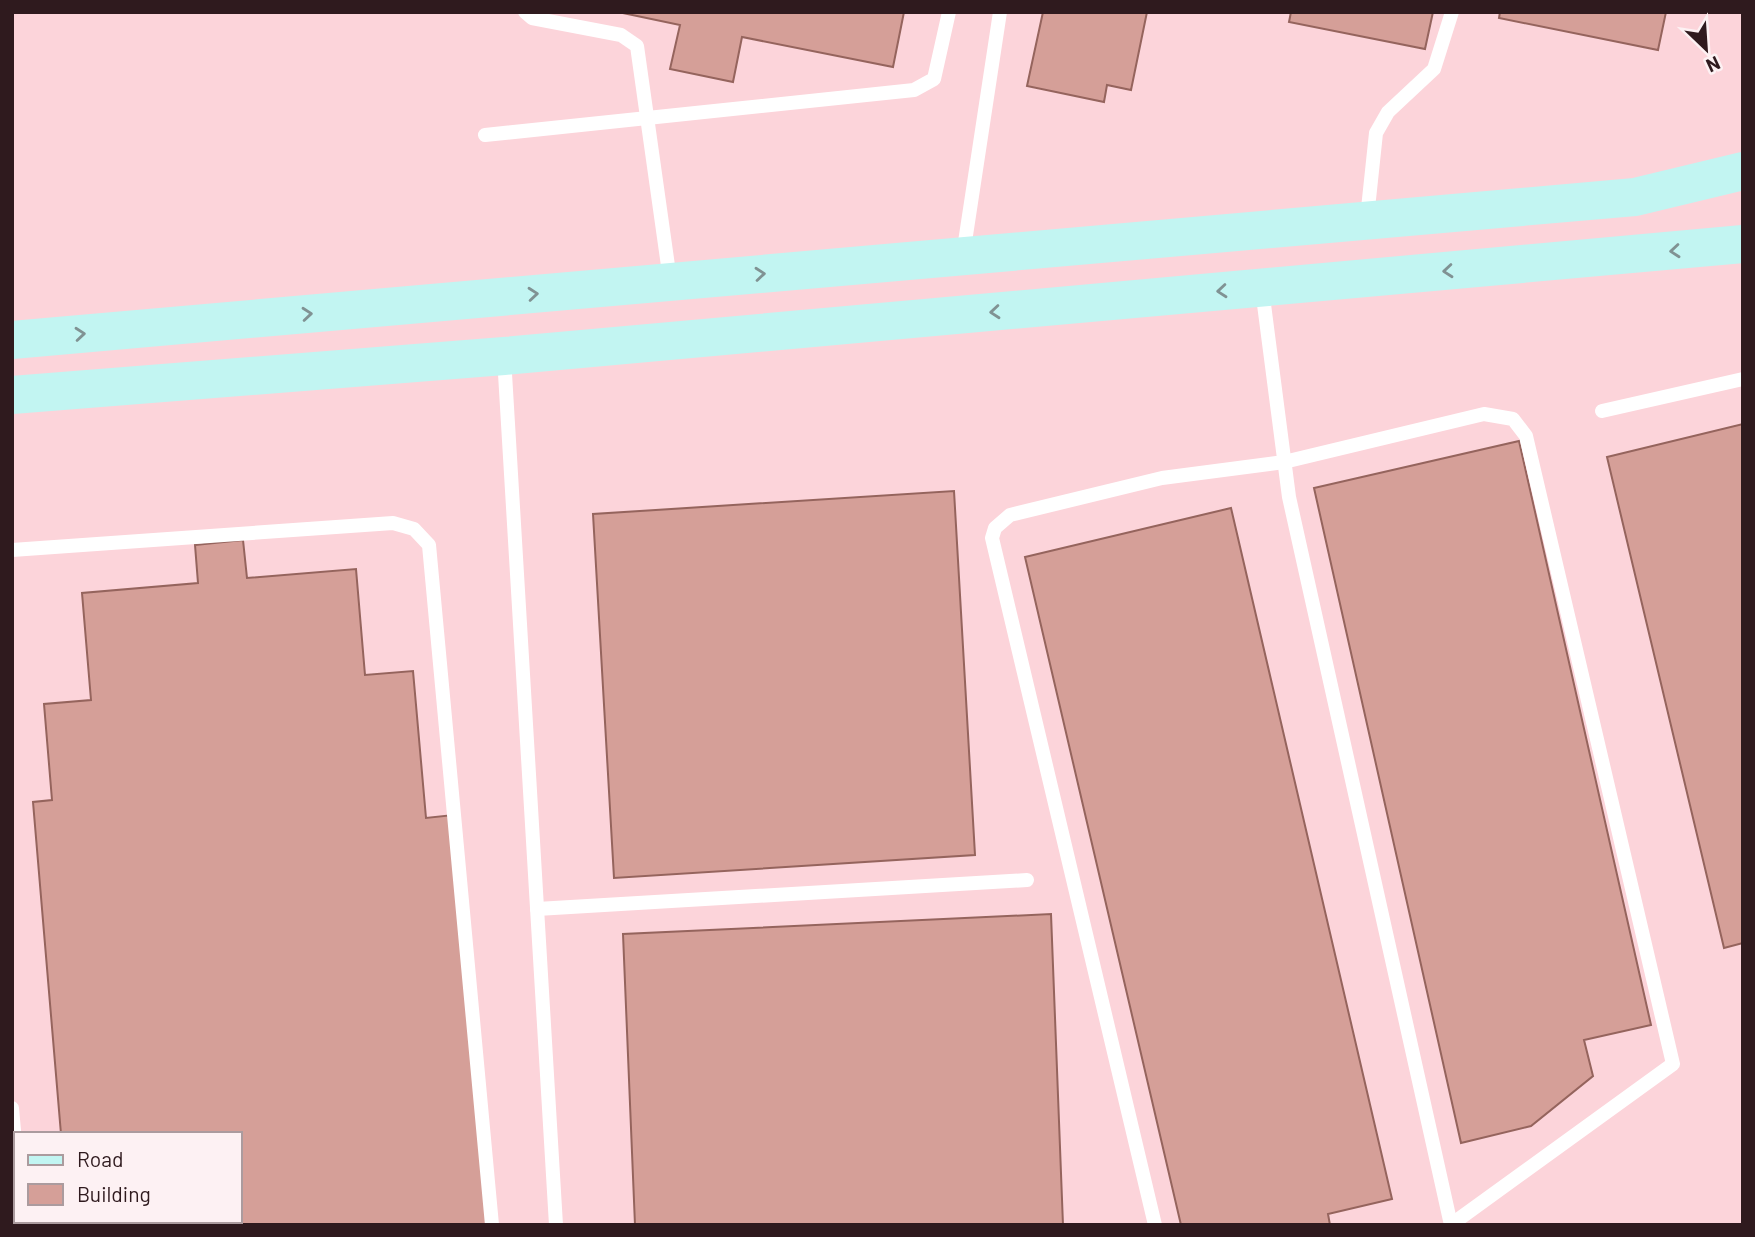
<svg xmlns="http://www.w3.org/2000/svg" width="1755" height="1237" viewBox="0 0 1755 1237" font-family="Barlow,sans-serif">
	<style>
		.built { fill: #fcd4da; fill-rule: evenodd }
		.building { fill: #d59f98; stroke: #95645d; stroke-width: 2 }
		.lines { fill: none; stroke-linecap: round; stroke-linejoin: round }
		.lane { stroke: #fff; stroke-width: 14 }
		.secondary { stroke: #c2f5f2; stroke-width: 38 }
		.oneway { stroke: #809293 }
	</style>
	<rect width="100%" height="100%" fill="#f8e1e4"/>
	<path class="built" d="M12,12H1743V1225H12ZM16,1134H240V1221H16Z"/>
	<g class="building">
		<polygon points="618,12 904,12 893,67 742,37 733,82 670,69 680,25"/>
		<polygon points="1043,12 1147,12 1131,90 1107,85 1104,102 1027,86"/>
		<polygon points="1291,12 1433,12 1425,49 1289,22"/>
		<polygon points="1500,12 1666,12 1658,50 1499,18"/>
		<polygon points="1743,424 1743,943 1724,948 1607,457"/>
		<polygon points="1519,441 1651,1025 1584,1040 1593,1076 1531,1126 1461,1143 1314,488"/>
		<polygon points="954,491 975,855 614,878 593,514"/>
		<polygon points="1231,508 1392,1199 1328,1214 1330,1225 1181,1225 1025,557"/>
		<polygon points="243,540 247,578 356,569 365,675 413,671 426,818 453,815 487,1225 68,1225 68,1221 240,1221 240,1134 61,1134 33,802 52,800 44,704 91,700 82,593 198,583 195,545"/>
		<polygon points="1051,914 1063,1225 635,1225 623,934"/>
	</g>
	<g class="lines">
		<g class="lane">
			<polyline points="525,12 532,18 621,35 637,46 670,280"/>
			<polyline points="485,135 914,90 934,79 949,12"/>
			<polyline points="1367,218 1376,133 1388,112 1434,69 1452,12"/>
			<polyline points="963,255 1000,12"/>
			<polyline points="1262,289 1289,497 1451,1225"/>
			<polyline points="504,357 556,1225"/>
			<polyline points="1602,411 1743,379"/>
			<polyline points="12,550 393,523 414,529 429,545 492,1225"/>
			<polyline points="537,909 1027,880"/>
			<polyline points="12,1108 16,1153"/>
			<polyline points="21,1221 21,1225"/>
			<polyline points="1155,1225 992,538 995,528 1010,515 1162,478 1284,462 1484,414 1513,419 1526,436 1673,1064 1452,1224"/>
		</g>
		<g class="secondary">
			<polyline points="12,340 1635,197 1743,171"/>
			<polyline points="12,395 504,356 1743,244"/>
		</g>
	</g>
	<defs><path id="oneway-chevron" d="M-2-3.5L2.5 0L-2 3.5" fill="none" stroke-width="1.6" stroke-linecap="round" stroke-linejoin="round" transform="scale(1.75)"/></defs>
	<g class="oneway">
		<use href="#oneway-chevron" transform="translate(1675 251) rotate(175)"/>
		<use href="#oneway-chevron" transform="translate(1448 271) rotate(175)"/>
		<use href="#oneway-chevron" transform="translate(760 274) rotate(-5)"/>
		<use href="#oneway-chevron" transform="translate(1222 291) rotate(175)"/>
		<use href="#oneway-chevron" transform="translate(533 294) rotate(-5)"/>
		<use href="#oneway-chevron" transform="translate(995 312) rotate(175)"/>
		<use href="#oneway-chevron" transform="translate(307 314) rotate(-5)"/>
		<use href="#oneway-chevron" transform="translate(80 334) rotate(-5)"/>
	</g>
	<rect width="1755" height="1237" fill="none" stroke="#2f1a1e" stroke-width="28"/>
	<rect x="14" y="1132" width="228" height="91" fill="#fdf1f3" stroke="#ab9b9e" stroke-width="2"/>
	<rect x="28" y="1155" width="35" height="10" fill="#c2f5f2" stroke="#ab9b9e" stroke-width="2"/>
	<text x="77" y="1167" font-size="21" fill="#2f1a1e">Road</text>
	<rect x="28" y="1184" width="35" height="21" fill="#d59f98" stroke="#ab9b9e" stroke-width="2"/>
	<text x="77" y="1202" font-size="21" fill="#2f1a1e">Building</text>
	<g transform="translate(1706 49) rotate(155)" stroke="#fdf1f3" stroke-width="5" paint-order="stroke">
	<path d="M0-5L12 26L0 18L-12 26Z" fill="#2f1a1e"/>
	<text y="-10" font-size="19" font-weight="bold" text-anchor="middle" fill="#2f1a1e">N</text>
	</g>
</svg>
